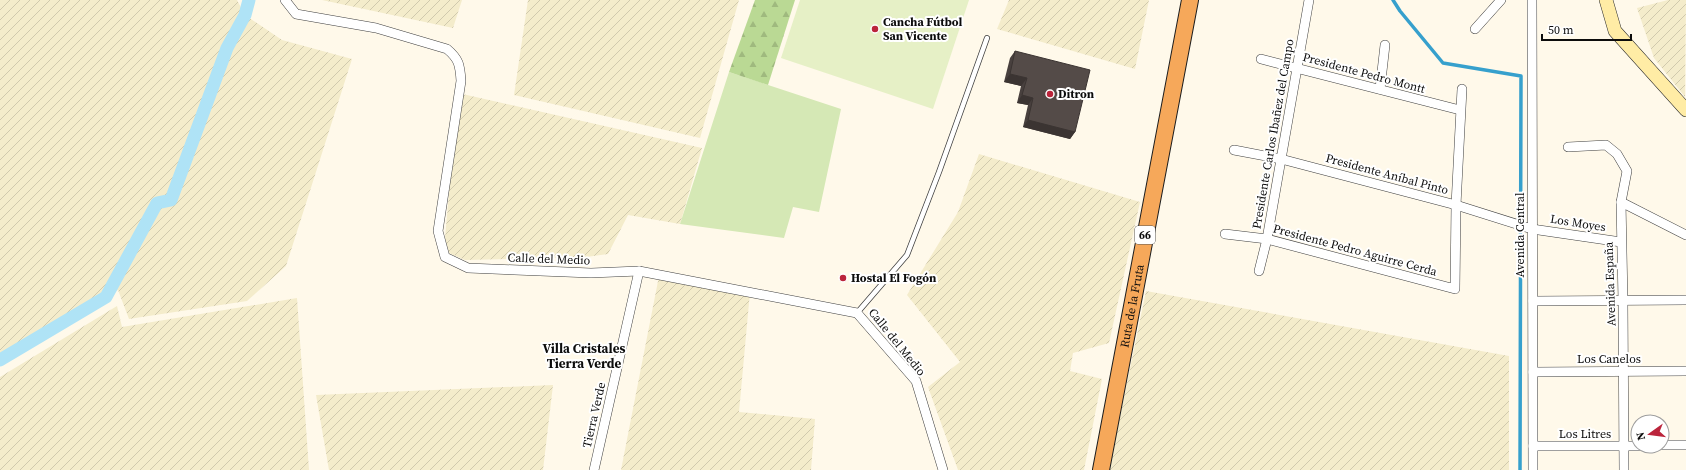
<svg xmlns="http://www.w3.org/2000/svg" width="1686" height="470" viewBox="0 0 1686 470" font-family="'Source Serif 4',serif">
	<style>
		.farmland { fill: url(#farmland-furrows) }
		.grass { fill: #d5e8b5 }
		.forest { fill: url(#forest-firs) }
		.pitch { fill: #e6f0c6 }
		.lines { fill: none; stroke-linecap: round; stroke-linejoin: round }
		.stream { stroke: #36a0cd; stroke-width: 3.5 }
		.canal { stroke: #afe3f6; stroke-width: 13 }
		.service-casing { stroke: #3f3f3f; stroke-width: 6 }
		.minor-casing { stroke: #3f3f3f; stroke-width: 10 }
		.secondary-casing { stroke: #2e2e2e; stroke-width: 14 }
		.trunk-casing { stroke: #1d1d1d; stroke-width: 18 }
		.service { stroke: #fff; stroke-width: 4.5 }
		.minor { stroke: #fff; stroke-width: 9 }
		.secondary { stroke: #ffeca5; stroke-width: 13 }
		.trunk { stroke: #f6a85a; stroke-width: 16 }
		.wall { fill: #48403e }
		.shaded-wall { fill: #3b3432 }
		.building { fill: #544b48; stroke: #3b3432 }
		.poi-dot { fill: #bb243b; stroke: #fff; stroke-width: 1.5 }
		.labels { text-anchor: middle; dominant-baseline: central; stroke-width: 4; stroke-linejoin: round; paint-order: stroke }
		.shield { fill: #fff; stroke: #555; stroke-width: 1 }
		.shield-label { font-size: 11px; font-weight: bold; fill: #0c0c0c }
		.poi-label { font-size: 12px; font-weight: bold; fill: #0c0c0c; stroke: #fff; text-anchor: start }
		.street-label { font-size: 12px; fill: #0c0c0c; stroke: #fff }
		.neighbourhood-label { font-size: 13px; font-weight: bold; fill: #0c0c0c; stroke: #fff }
	</style>
	<defs>
		<pattern id="farmland-furrows" width="10" height="10" patternUnits="userSpaceOnUse"><rect width="10" height="10" fill="#f4eccb"/><path d="M-1 1l2-2M0 10L10 0M9 11l2-2" fill="none" stroke="#d0c9ad"/></pattern>
		<pattern id="forest-firs" width="22" height="20" patternUnits="userSpaceOnUse"><rect width="22" height="20" fill="#bad994"/><path d="M5 1l3.5 6h-7zM16 11l3.5 6h-7z" fill="#9fb97e"/></pattern>
	</defs>
	<rect width="100%" height="100%" fill="#fff9ea"/>
	<g class="farmland">
		<polygon points="0,0 237,0 245,15 282,40 352,59 286,266 247,301 129,319 118,290 0,360"/>
		<polygon points="322,0 462,0 453,28"/>
		<polygon points="528,0 739,0 700,138 514,95"/>
		<polygon points="1009,0 1149,0 1135,69 997,29"/>
		<polygon points="1668,0 1686,0 1685,97 1654,58 1637,8"/>
		<polygon points="458,93 702,148 680,224 628,215 608,254 586,257 465,260 449,253 445,238"/>
		<polygon points="979,154 1140,202 1109,343 1073,353 1070,371 1102,379 1084,470 958,470 928,387 960,362 907,295 958,212"/>
		<polygon points="659,276 750,292 739,412 815,419 811,470 621,470"/>
		<polygon points="1146,291 1509,356 1509,470 1109,470"/>
		<polygon points="297,298 309,470 0,470 0,377 117,306 122,327"/>
		<polygon points="553,385 543,470 329,470 316,395"/>
	</g>
	<polygon class="grass" points="729,72 841,109 819,212 793,207 784,238 680,224"/>
	<polygon class="forest" points="755,0 795,0 768,85 729,72"/>
	<polygon class="pitch" points="800,0 969,0 933,109 781,58"/>
	<g class="lines">
		<polyline class="stream" points="1393,0 1400,11 1443,63 1521,76 1520,470"/>
		<polyline class="canal" points="0,360 106,297 157,203 171,200 227,48 245,15 249,0"/>
		<g class="service-casing">
			<polyline id="service" points="857,313 907,255 939,172 987,38"/>
		</g>
		<g class="minor-casing">
			<g id="minor">
				<path d="M285,0L296,14L376,28L447,49C459,59 460,65 461,81L438,231L445,257L468,268L591,273L639,271L857,313L916,381L943,470"/>
				<polyline points="1532,0 1533,470"/>
				<polyline points="1475,29 1501,0"/>
				<polyline points="1261,59 1460,110"/>
				<polyline points="1380,89 1385,45"/>
				<polyline points="1568,147 1606,145 1617,154 1627,171 1621,202 1623,301 1624,470"/>
				<polyline points="1234,150 1281,159 1456,205 1532,229 1621,242"/>
				<polyline points="1621,202 1686,235"/>
				<polyline points="1225,234 1267,239 1455,289 1456,205 1462,89"/>
				<polyline points="1259,271 1267,239 1309,0"/>
				<polyline points="1533,301 1686,300"/>
				<polyline points="1533,372 1686,371"/>
				<polyline points="1662,445 1686,445"/>
				<polyline points="1533,446 1638,446"/>
				<polyline points="594,470 639,271"/>
			</g>
		</g>
		<g class="secondary-casing">
			<polyline id="secondary" points="1606,0 1615,31 1686,110"/>
		</g>
		<g class="trunk-casing">
			<g id="trunk">
				<path id="s1" d="M1101,470L1190,0"/>
			</g>
		</g>
		<use href="#service" class="service"/>
		<use href="#minor" class="minor"/>
		<use href="#secondary" class="secondary"/>
		<use href="#trunk" class="trunk"/>
	</g>
	<polygon class="wall" points="1015,51 1075,132 1070,139 1023,127 1028,105 1017,103 1021,86 1004,82 1010,58"/>
	<g class="shaded-wall">
		<polygon points="1010,74 1027,78 1021,86 1004,82"/>
		<polygon points="1022,95 1033,98 1028,105 1017,103"/>
		<polygon points="1028,120 1075,132 1070,139 1023,127"/>
	</g>
	<polygon class="building" points="1015,51 1090,70 1075,132 1028,120 1033,98 1022,95 1027,78 1010,74"/>
	<g class="poi-dot">
		<circle cx="875" cy="29" r="4"/>
		<circle cx="1050" cy="94" r="4"/>
		<circle cx="843" cy="278" r="4"/>
	</g>
	<g class="labels">
		<rect class="shield" x="1135" y="226" width="20" height="18" rx="3"/>
		<g class="shield-label">
			<text x="1145" y="235">66</text>
		</g>
		<g class="poi-label">
			<text x="883" y="22">Cancha Fútbol<tspan x="883" dy="14">San Vicente</tspan></text>
			<text x="1058" y="94">Ditron</text>
			<text x="851" y="278">Hostal El Fogón</text>
		</g>
		<g class="street-label">
			<text transform="translate(1364 73) rotate(15)">Presidente Pedro Montt</text>
			<text transform="translate(1273 134) rotate(-80)">Presidente Carlos Ibañez del Campo</text>
			<text transform="translate(1387 174) rotate(15)">Presidente Aníbal Pinto</text>
			<text transform="translate(1578 223) rotate(9)">Los Moyes</text>
			<text transform="translate(1520 235) rotate(-90)">Avenida Central</text>
			<text transform="translate(1355 250) rotate(15)">Presidente Pedro Aguirre Cerda</text>
			<text transform="translate(549 259) rotate(2)">Calle del Medio</text>
			<text transform="translate(1610 284) rotate(-92)">Avenida España</text>
			<text stroke="none"><textPath href="#s1" startOffset="167">Ruta de la Fruta</textPath></text>
			<text transform="translate(897 342) rotate(51)">Calle del Medio</text>
			<text x="1609" y="359">Los Canelos</text>
			<text transform="translate(594 415) rotate(-77)">Tierra Verde</text>
			<text x="1585" y="434">Los Litres</text>
		</g>
		<g class="neighbourhood-label">
			<text x="584" y="348">Villa Cristales<tspan x="584" dy="15">Tierra Verde</tspan></text>
		</g>
	</g>
	<g transform="translate(1650 434) rotate(256)"><circle r="19" fill="#ffffff" stroke="#9e9e9e"/>
	<path d="M0-3L7 15L0 10L-7 15Z" fill="#bb243b"/>
	<text y="-6" font-size="11" font-weight="bold" text-anchor="middle" fill="#0c0c0c">N</text>
	</g>
	<path d="M1542 34v6h89v-6" fill="none" stroke="#0c0c0c" stroke-width="2"/>
	<text x="1548" y="34" font-size="12" fill="#0c0c0c" stroke="#ffffff" stroke-width="3" paint-order="stroke">50 m</text>
</svg>
